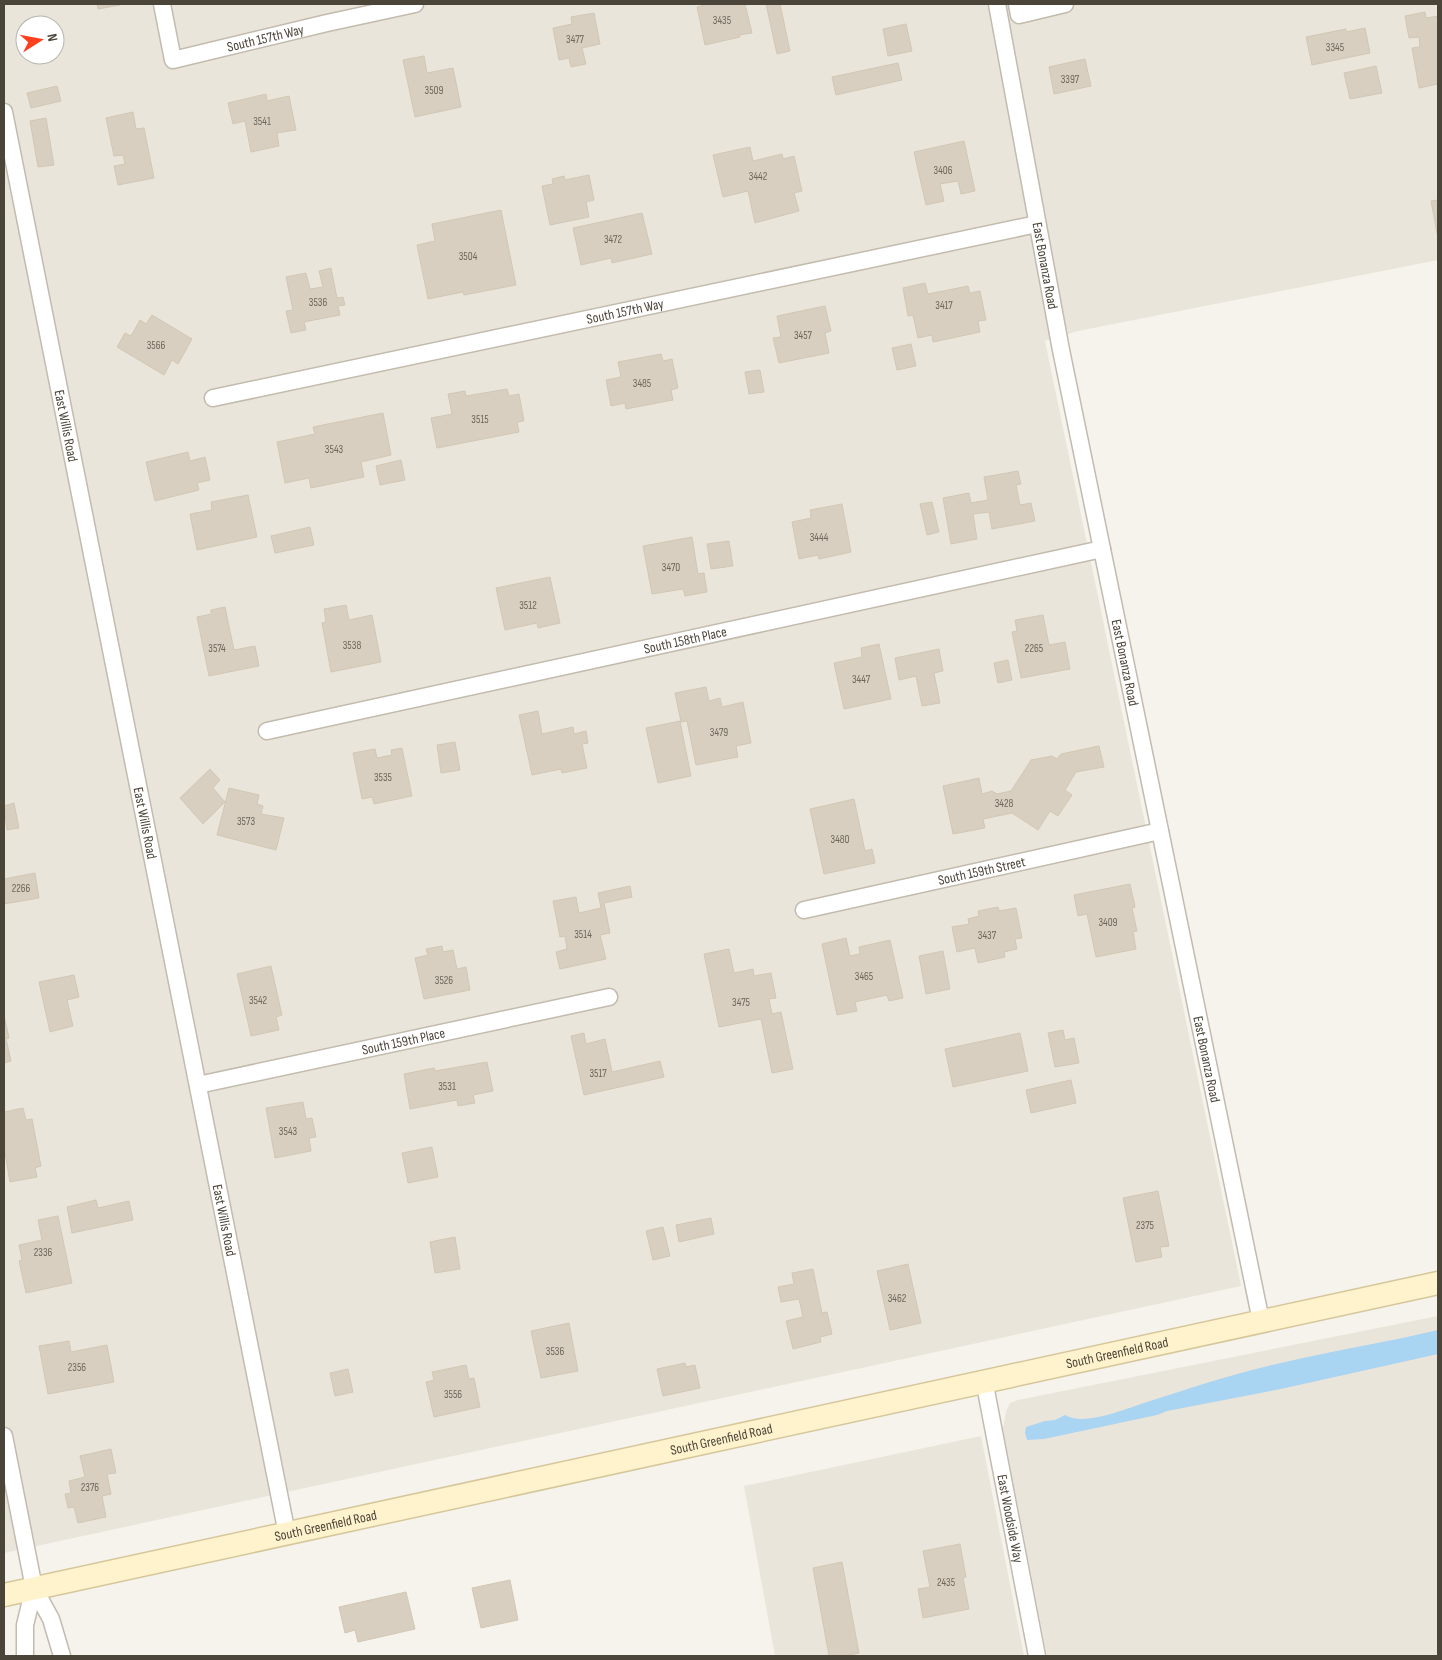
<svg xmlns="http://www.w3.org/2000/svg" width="1442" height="1660" viewBox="0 0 1442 1660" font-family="'Sofia Sans Condensed',sans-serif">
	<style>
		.residential { fill: #eae5da; fill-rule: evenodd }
		.water { fill: #a9d4f2 }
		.building { fill: #d8cfc1; stroke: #d3c7b4 }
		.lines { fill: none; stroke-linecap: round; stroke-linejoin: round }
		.minor-casing { stroke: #c2bbae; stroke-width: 19 }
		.secondary-casing { stroke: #d6c79b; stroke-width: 25 }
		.minor { stroke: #fff; stroke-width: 16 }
		.secondary { stroke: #fff3cd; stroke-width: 22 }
		.labels { text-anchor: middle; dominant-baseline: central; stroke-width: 5; stroke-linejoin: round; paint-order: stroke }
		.number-label { font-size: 11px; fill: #6e675b }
		.street-label { font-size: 14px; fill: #4b4439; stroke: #fff }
	</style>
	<rect width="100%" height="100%" fill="#f6f3ec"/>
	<g class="residential">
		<path d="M4,4H1438V260L1078,331L1045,341L1241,1286L4,1553ZM25,25H55V55H25Z"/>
		<polygon points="1438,1316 1438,1656 1047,1656 1003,1429 1006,1412 1010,1403 1018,1400"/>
		<polygon points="981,1436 1024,1656 775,1656 744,1486"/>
	</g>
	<path class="water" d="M1438,1330V1354L1281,1389L1167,1411L1157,1415L1044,1439L1027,1440L1025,1433L1026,1427L1045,1421L1055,1420L1065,1415C1083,1426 1120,1411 1138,1405C1187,1389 1235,1373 1285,1362C1336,1350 1388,1342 1438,1330Z"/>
	<g class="building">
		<polygon points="97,4 120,4 120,5 98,9"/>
		<polygon points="709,4 745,4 752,33 739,35 740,37 705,45 697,7"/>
		<polygon points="766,4 780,4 790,51 777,54"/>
		<polygon points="1425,12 1426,18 1438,16 1438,84 1419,88 1412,48 1420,47 1419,37 1409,38 1405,16"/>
		<polygon points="594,13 600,44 582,48 586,64 571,67 569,58 559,60 553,28 572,24 571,17"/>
		<polygon points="906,24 912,51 888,56 883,29"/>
		<polygon points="1365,28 1370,53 1312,65 1306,37 1346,29 1346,32"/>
		<polygon points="424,56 427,73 453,68 461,107 415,117 403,60"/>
		<polygon points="1085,59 1091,86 1054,94 1049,67"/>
		<polygon points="898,63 902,80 836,95 832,77"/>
		<polygon points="1376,66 1382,93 1350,99 1344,73"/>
		<polygon points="57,86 61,101 31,108 27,93"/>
		<polygon points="266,94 267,101 289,96 296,130 277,133 279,146 251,152 245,121 233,124 228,103"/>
		<polygon points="133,112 136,129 144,128 154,178 118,185 114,166 125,164 123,155 114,156 106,118"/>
		<polygon points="46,118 54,165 38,167 30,121"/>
		<polygon points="964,141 975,191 961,194 958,181 940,184 944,201 926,205 914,152"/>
		<polygon points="750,147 753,161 782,154 783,159 794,156 802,191 794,193 799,211 755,223 748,191 723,197 713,155"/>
		<polygon points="589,175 594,200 586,202 589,217 550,225 542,186 553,184 552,179 564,176 565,180"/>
		<polygon points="1438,200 1438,238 1431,201"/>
		<polygon points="501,210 516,285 464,295 463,292 428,299 417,245 435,241 432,224"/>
		<polygon points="642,213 652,254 612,263 611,258 581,265 573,228"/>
		<polygon points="331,268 337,298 343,297 345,305 338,306 340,315 304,322 306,330 291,333 286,311 293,310 286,277 306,273 310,289 323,287 319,271"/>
		<polygon points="925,283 928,294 968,286 970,293 980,291 986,320 978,321 980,332 933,342 932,335 918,338 913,315 908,316 903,288"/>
		<polygon points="825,306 831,331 825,333 829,353 779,363 773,338 781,337 777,316"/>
		<polygon points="152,315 192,339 178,364 172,360 164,375 117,347 125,333 131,336 140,320 146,324"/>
		<polygon points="911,344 916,366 897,370 892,348"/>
		<polygon points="661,354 663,361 672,359 678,388 671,390 673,400 626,409 625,403 611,406 606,380 621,377 618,362"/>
		<polygon points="760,370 764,392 749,394 745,372"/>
		<polygon points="507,389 509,396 519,394 524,421 517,422 519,432 437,448 431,418 452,414 448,394 465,391 466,396"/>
		<polygon points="383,413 391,455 361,462 364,477 311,488 309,478 285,483 277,442 315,434 313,427"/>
		<polygon points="188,452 190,461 205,457 210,480 197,483 199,490 155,501 146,462"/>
		<polygon points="401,460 405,480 380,485 376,466"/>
		<polygon points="1018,471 1021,484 1016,485 1020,505 1031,503 1035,521 992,529 989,512 973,514 977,539 951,544 943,498 969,493 971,503 988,500 984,477"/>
		<polygon points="248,495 257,537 197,550 190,514 212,510 211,502"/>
		<polygon points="932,502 939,532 927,535 920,504"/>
		<polygon points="842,504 851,552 819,559 818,555 799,559 792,522 811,518 810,510"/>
		<polygon points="310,527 314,545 275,553 271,536"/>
		<polygon points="692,537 698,574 704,573 707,592 685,596 683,589 652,594 643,546"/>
		<polygon points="729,541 733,566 711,569 707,544"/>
		<polygon points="550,577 560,623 538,628 537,623 505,630 496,588"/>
		<polygon points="346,605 349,620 372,615 381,662 331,672 322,623 326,622 324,609"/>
		<polygon points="225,607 234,650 255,646 259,666 209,676 197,617 211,614 211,610"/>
		<polygon points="1043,615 1049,645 1065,642 1070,669 1021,678 1012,632 1017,631 1015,620"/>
		<polygon points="879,644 891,699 844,709 834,663 862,657 861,648"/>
		<polygon points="939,649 943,671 934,673 940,703 922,706 916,676 899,680 895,658"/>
		<polygon points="1008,660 1012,680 998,683 994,663"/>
		<polygon points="706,687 709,701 720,698 722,707 743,702 751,743 736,746 738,757 696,765 687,721 681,722 675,693"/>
		<polygon points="538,711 542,734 573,727 574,734 586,731 588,743 582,744 587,768 562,773 561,769 532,775 519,715"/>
		<polygon points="680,721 691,776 658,783 646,728"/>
		<polygon points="455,742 460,770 441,773 437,745"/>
		<polygon points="1099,746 1104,767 1076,772 1065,790 1072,795 1058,816 1050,811 1038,830 1012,813 983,819 985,828 953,834 943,786 979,778 982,794 992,791 997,794 1011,791 1031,760 1052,756 1057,759 1061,754"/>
		<polygon points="402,748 412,796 374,804 372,797 362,799 353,753 375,749 377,758 392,755 391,750"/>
		<polygon points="210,769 220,780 213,788 225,802 203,824 180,798"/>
		<polygon points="229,788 259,795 257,804 263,806 261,814 284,818 276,850 217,835"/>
		<polygon points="854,799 865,851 872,849 875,863 824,874 810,809"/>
		<polygon points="14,803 19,828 7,830 4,806"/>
		<polygon points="35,873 39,898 4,904 4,879"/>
		<polygon points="1130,884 1135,907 1132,908 1137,931 1133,932 1136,949 1096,957 1087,914 1078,916 1074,895"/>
		<polygon points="630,886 632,897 604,903 610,933 600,935 606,959 560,969 556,952 567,949 565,936 560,937 553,901 576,897 579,913 601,908 598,893"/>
		<polygon points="998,907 999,911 1016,908 1022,938 1015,939 1017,949 1004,952 1005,957 978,963 975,948 957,952 952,927 969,924 968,919 979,916 978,911"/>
		<polygon points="846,938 850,956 860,954 859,947 890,940 903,998 889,1001 887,995 855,1002 857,1011 837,1015 822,944"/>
		<polygon points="442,946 443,952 453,950 457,969 466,967 470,990 424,999 415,958 428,955 426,949"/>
		<polygon points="729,949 734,973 753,969 754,976 771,973 776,998 769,999 772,1014 781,1012 793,1069 772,1073 761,1019 719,1027 704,954"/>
		<polygon points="943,951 950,989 926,994 919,956"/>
		<polygon points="271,966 282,1015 276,1017 279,1030 251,1036 237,974"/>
		<polygon points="74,975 79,997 67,1000 73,1026 50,1032 39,982"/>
		<polygon points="4,1015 9,1038 6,1039 11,1061 4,1063"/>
		<polygon points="1063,1030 1065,1040 1074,1038 1079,1063 1055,1067 1048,1033"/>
		<polygon points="584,1033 586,1044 605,1039 612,1072 660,1061 664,1077 584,1095 571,1036"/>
		<polygon points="1020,1033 1028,1071 953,1087 945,1049"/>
		<polygon points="487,1062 493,1091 473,1095 475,1103 458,1106 457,1100 410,1109 404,1074 434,1068 435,1071"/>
		<polygon points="1071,1080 1076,1103 1031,1113 1026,1090"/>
		<polygon points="303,1102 306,1119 312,1118 316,1137 309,1138 311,1151 275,1158 266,1108"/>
		<polygon points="23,1108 26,1120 32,1119 41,1166 35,1168 37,1177 10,1182 4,1147 4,1112"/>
		<polygon points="432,1147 438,1177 408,1183 402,1153"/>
		<polygon points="1158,1191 1169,1246 1160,1247 1162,1257 1136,1262 1123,1198"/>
		<polygon points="96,1200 98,1208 129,1201 133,1220 72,1233 67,1207"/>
		<polygon points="58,1216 72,1283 26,1293 19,1261 22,1260 19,1245 42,1240 38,1220"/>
		<polygon points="711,1218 714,1234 679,1242 676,1225"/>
		<polygon points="663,1227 670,1256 653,1260 646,1231"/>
		<polygon points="455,1237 460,1269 435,1273 430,1242"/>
		<polygon points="908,1264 921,1323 890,1330 877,1271"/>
		<polygon points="813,1269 822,1313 827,1312 832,1334 820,1337 821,1342 793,1349 786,1321 803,1317 799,1299 781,1302 778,1287 794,1284 792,1273"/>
		<polygon points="569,1323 578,1371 541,1378 531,1331"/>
		<polygon points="69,1341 71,1352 107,1345 114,1382 48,1394 39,1346"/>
		<polygon points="685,1363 686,1367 695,1365 700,1388 663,1396 657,1369"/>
		<polygon points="466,1365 469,1379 474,1378 480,1407 434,1417 426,1382 434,1380 432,1372"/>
		<polygon points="348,1369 353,1392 335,1396 330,1373"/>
		<polygon points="111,1449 116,1473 107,1474 111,1494 102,1496 106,1517 78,1523 74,1507 68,1508 65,1494 71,1493 69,1481 85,1477 80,1456"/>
		<polygon points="960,1544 966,1577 963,1578 969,1609 923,1618 918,1589 930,1587 923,1551"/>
		<polygon points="842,1562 859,1653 844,1656 829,1656 813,1568"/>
		<polygon points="510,1580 518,1620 481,1628 472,1588"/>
		<polygon points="406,1592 415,1629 358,1642 355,1630 345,1633 339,1607"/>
	</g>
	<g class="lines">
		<g class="minor-casing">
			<g id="minor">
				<path id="s1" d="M162,4L173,60L327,23L415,4"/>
				<path id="s2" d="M997,4L1061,350L1261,1321"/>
				<polyline points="1017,4 1019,15 1065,4"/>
				<path id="s3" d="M4,112L287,1534"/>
				<path id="s4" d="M213,398L1037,224"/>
				<path id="s5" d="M267,731L1102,549"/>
				<path id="s6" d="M804,910L1160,831"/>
				<path id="s7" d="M198,1085L609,997"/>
				<path id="s8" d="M984,1380L1037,1656"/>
				<polyline points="4,1436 34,1588 51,1619 62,1656"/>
				<polyline points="25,1656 25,1625 34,1588"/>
			</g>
		</g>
		<g class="secondary-casing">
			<g id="secondary">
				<path id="s9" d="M4,1595C482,1492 960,1386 1438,1283"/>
			</g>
		</g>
		<use href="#minor" class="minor"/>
		<use href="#secondary" class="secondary"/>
	</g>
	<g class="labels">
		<g class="number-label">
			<text x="722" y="20">3435</text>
			<text x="575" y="39">3477</text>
			<text x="1335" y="47">3345</text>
			<text x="1070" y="79">3397</text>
			<text x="434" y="90">3509</text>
			<text x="262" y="121">3541</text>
			<text x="943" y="170">3406</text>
			<text x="758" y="176">3442</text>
			<text x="613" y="239">3472</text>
			<text x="468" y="256">3504</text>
			<text x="318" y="302">3536</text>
			<text x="944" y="305">3417</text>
			<text x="803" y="335">3457</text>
			<text x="156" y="345">3566</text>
			<text x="642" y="383">3485</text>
			<text x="480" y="419">3515</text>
			<text x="334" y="449">3543</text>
			<text x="819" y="537">3444</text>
			<text x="671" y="567">3470</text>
			<text x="528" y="605">3512</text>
			<text x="352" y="645">3538</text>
			<text x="217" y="648">3574</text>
			<text x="1034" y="648">2265</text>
			<text x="861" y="679">3447</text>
			<text x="719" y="732">3479</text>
			<text x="383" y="777">3535</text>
			<text x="1004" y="803">3428</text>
			<text x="246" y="821">3573</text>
			<text x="840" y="839">3480</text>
			<text x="21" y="888">2266</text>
			<text x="1108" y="922">3409</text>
			<text x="583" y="934">3514</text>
			<text x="987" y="935">3437</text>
			<text x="864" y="976">3465</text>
			<text x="444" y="980">3526</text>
			<text x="258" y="1000">3542</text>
			<text x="741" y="1002">3475</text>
			<text x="598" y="1073">3517</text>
			<text x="447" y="1086">3531</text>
			<text x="288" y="1131">3543</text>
			<text x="1145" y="1225">2375</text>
			<text x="43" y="1252">2336</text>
			<text x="897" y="1298">3462</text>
			<text x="555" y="1351">3536</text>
			<text x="77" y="1367">2356</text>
			<text x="453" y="1394">3556</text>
			<text x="90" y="1487">2376</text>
			<text x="946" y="1582">2435</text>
		</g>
		<g class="street-label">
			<text stroke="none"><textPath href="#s1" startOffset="152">South 157th Way</textPath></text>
			<text stroke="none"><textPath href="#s2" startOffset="266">East Bonanza Road</textPath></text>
			<text stroke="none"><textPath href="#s4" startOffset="421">South 157th Way</textPath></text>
			<text stroke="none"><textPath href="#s3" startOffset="320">East Willis Road</textPath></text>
			<text stroke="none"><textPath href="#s5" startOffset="428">South 158th Place</textPath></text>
			<text stroke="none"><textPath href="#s2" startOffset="671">East Bonanza Road</textPath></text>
			<text stroke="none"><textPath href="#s3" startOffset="725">East Willis Road</textPath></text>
			<text stroke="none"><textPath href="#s6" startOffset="182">South 159th Street</textPath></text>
			<text stroke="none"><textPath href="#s7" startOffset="210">South 159th Place</textPath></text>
			<text stroke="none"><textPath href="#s2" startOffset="1076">East Bonanza Road</textPath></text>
			<text stroke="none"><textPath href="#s3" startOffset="1130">East Willis Road</textPath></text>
			<text stroke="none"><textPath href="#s9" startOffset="1139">South Greenfield Road</textPath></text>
			<text stroke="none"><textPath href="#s9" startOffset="734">South Greenfield Road</textPath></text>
			<text stroke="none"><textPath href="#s8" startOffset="141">East Woodside Way</textPath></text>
			<text stroke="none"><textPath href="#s9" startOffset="329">South Greenfield Road</textPath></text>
		</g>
	</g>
	<rect width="1442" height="1660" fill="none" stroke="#4b4439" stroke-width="10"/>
	<g transform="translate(40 40) rotate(79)"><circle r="24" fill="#ffffff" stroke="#b7b4b0"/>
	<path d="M0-4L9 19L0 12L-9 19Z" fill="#fc3f1d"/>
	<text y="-8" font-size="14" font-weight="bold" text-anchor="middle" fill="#4b4439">N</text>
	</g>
</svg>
